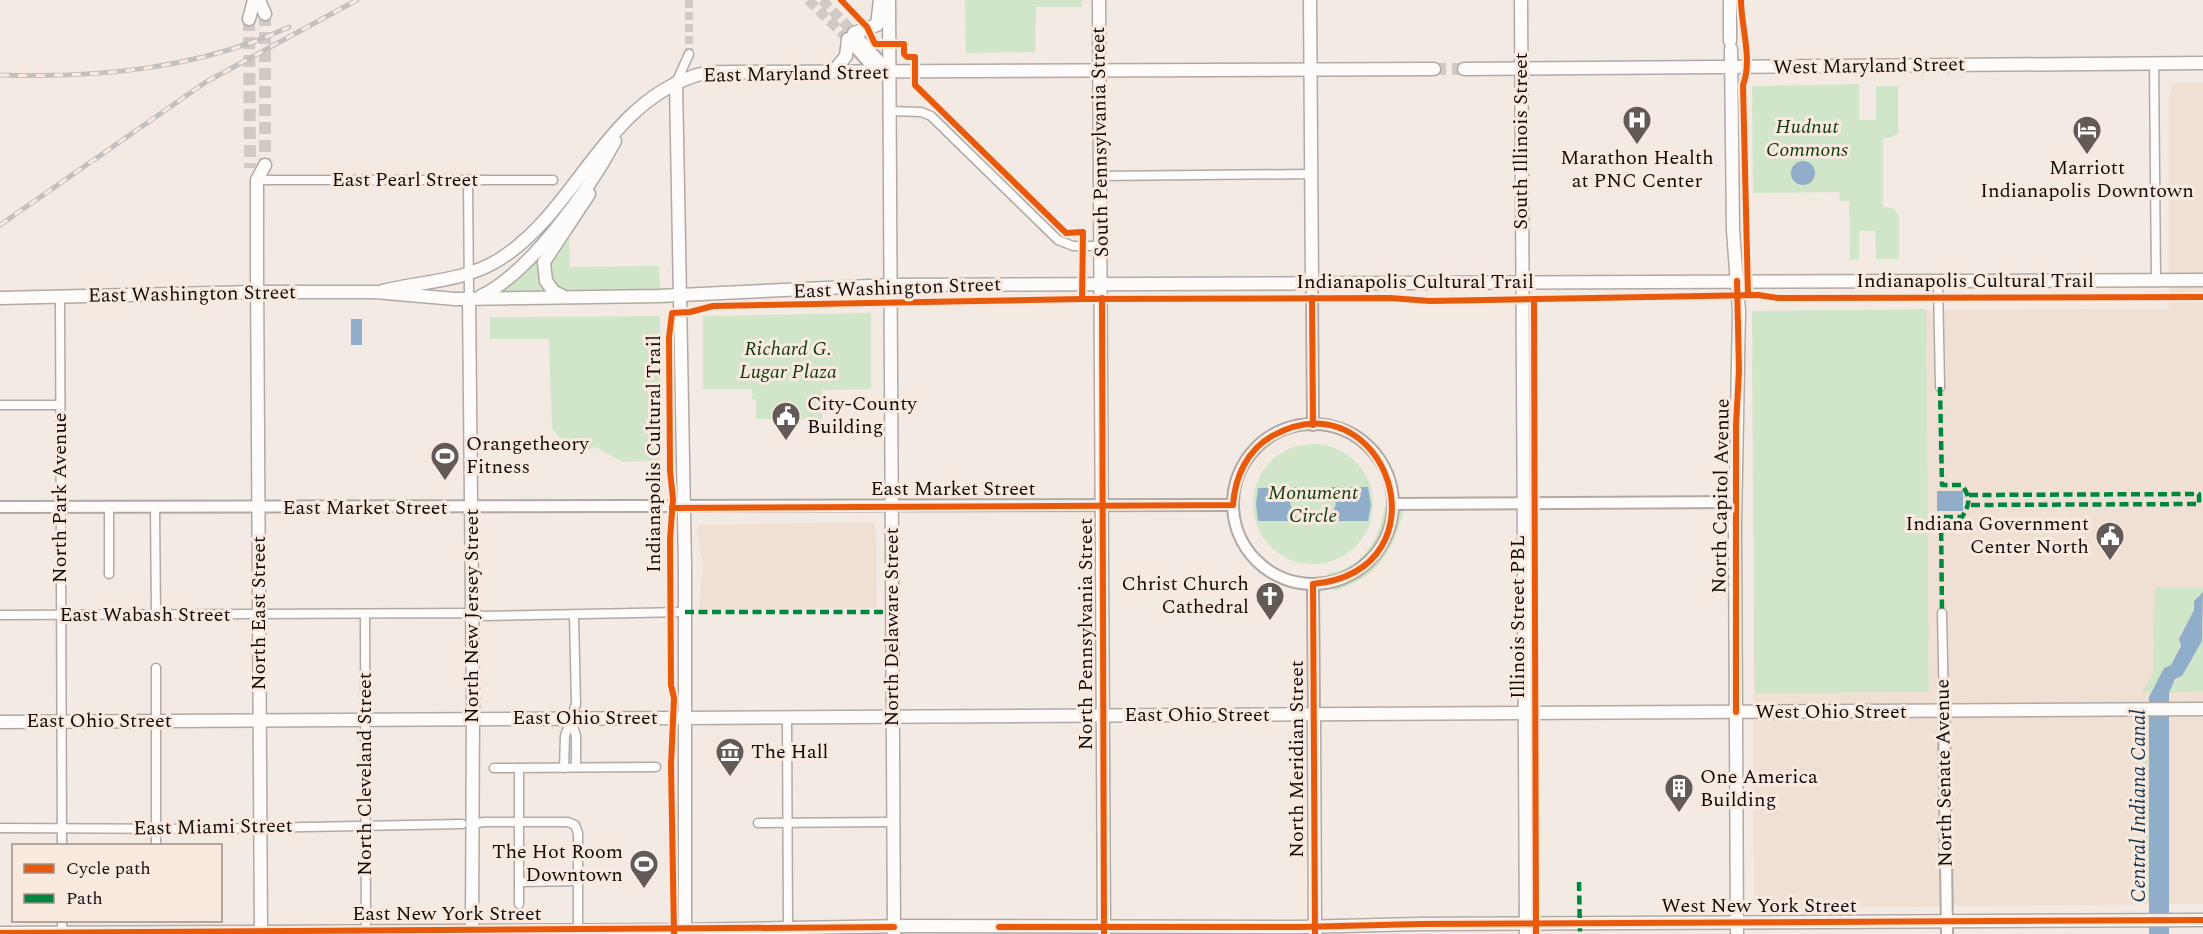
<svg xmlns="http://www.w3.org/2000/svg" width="2203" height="934" viewBox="0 0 2203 934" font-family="Spectral,serif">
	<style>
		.built { fill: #f0e0d4 }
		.green { fill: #d1e6c9 }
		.water { fill: #90aeca }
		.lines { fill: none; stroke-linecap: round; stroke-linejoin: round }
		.minor-tunnel { stroke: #d1c9c3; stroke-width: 8; stroke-dasharray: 8 4; stroke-linecap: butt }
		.tertiary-tunnel { stroke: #d1c9c3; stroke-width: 10; stroke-dasharray: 10 5; stroke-linecap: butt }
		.secondary-tunnel { stroke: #d1c9c3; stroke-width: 12; stroke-dasharray: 12 6; stroke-linecap: butt }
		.primary-tunnel { stroke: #d1c9c3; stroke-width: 12; stroke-dasharray: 12 6; stroke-linecap: butt }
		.minor-casing { stroke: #b0a9a5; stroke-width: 11 }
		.tertiary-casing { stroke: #b0a9a5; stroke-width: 14 }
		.secondary-casing { stroke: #b0a9a5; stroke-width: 15 }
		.primary-casing { stroke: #b0a9a5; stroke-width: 15 }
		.minor { stroke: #fdfcfb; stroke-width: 8 }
		.tertiary { stroke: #fdfcfb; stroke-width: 10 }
		.secondary { stroke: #fdfcfb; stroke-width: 12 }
		.primary { stroke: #fdfcfb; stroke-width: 12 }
		.rail-casing { stroke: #c3c1bf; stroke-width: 5 }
		.rail { stroke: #f9e9de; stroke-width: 3; stroke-dasharray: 9; stroke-linecap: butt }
		.quiet { stroke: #00873e; stroke-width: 4.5; stroke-dasharray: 9 4.5; stroke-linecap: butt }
		.cycleway-casing { stroke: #f9e9de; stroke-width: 10 }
		.cycleway { stroke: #e8590c; stroke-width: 6 }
		.labels { text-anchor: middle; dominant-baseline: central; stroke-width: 6; stroke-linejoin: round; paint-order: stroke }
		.street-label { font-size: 20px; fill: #120d0a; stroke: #f9e9de }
		.park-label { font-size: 20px; font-style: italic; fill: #0c3b0c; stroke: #f9e9de }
		.poi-label { font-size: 20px; fill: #120d0a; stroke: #f9e9de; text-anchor: start }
		.water-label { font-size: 21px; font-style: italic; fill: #103351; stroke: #f9e9de }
	</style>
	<rect width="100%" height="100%" fill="#f3eae4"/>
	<g class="built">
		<polygon points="2173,83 2203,83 2203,904 1761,908 1754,901 1752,311 2169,309 2169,95"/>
		<polygon points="873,522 876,530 877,608 699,609 703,563 696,529 700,525"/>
	</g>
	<g class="green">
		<polygon points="965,0 1082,0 1082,7 1036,7 1035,52 966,53"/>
		<polygon points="1859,84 1859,120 1876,120 1876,86 1898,86 1898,133 1893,137 1883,138 1883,207 1893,208 1899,215 1899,259 1876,259 1875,231 1859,231 1859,259 1850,260 1849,201 1840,201 1839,192 1753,193 1752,86"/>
		<polygon points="569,238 570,267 659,266 660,289 501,292 538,259 553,262"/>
		<polygon points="1926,309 1929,692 1755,693 1752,311"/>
		<polygon points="871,313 871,389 822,390 822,419 756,419 756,400 752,399 752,389 703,389 703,316"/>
		<polygon points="660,316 660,460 623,462 595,447 574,454 552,429 549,339 490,339 490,317"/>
		<circle cx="1313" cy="504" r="60"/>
		<path d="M1390,504L1402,508L1403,514C1390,556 1379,575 1336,591L1328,585L1326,578L1328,573C1363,569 1380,538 1385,506Z"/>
		<polygon points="2155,587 2203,587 2203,592 2194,601 2194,610 2179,639 2181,645 2171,665 2164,668 2151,693 2142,692 2153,673"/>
		<polygon points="2203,629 2203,691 2169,693"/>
		<polygon points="2142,727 2148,727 2149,901 2142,901"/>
	</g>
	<g class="water">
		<circle cx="1803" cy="173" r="12"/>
		<rect x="351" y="319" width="11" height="26"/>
		<polygon points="1297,487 1290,504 1298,521 1258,521 1256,504 1258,488"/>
		<polygon points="1329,487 1368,487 1371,505 1368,521 1329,521 1336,504"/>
		<rect x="1937" y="491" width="26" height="20"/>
		<polygon points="2203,592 2202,641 2182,676 2175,679 2169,693 2169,934 2149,934 2149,697 2164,668 2171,665 2181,646 2179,639 2194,610 2194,601"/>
	</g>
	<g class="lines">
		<polyline class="minor-tunnel" points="689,0 689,54"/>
		<g class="tertiary-tunnel">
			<polyline points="808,0 848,39"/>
			<polyline points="822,0 854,33"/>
		</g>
		<g class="secondary-tunnel">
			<polyline points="265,14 265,165"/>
			<polyline points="249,19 250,168"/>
		</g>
		<polyline class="primary-tunnel" points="1434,69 1464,69"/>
		<g class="minor-casing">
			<g id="minor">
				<polyline points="2154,63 2156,280"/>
				<polyline points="676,83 689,54"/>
				<polyline points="889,111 921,112 931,116 1058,240 1073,246 1101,246"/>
				<polyline points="1100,176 1311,174"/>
				<polyline points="468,179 469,297"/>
				<polyline points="257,180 553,180"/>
				<polyline points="1938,281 1940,387"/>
				<polyline points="60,295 62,846"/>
				<polyline points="0,405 60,405"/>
				<polyline points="109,507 109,574"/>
				<polyline points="155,507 156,615"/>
				<polyline points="1942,613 1944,711"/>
				<polyline points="0,615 473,613 483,616 685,612"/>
				<polyline points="365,615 366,934"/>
				<polyline points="156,668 156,846"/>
				<polyline points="787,717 788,929"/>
				<polyline points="571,719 576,736 576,767"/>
				<polyline points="494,768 656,767"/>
				<polyline points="564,768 565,736 576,704 574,615"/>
				<polyline points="758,823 892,822"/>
				<polyline points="471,824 484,822 568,822 575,825 578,833 578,930"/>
				<polyline points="0,828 202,829 462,824"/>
				<polyline points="519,882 578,881"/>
				<polyline points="519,904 519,768"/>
				<polyline points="62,920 62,934"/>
			</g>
		</g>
		<g class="tertiary-casing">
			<g id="tertiary">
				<polyline points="854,33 885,67"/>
				<polyline points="848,39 868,62 886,71"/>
				<polyline points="1312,283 1313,425"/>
				<circle cx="1313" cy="504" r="80"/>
				<polyline points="1393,504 1735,502"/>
				<polyline points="0,507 1233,505"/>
				<polyline points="1313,584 1314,715"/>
				<polyline points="1944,711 1947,934"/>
			</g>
		</g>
		<g class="secondary-casing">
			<g id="secondary">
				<polyline points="259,0 265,14"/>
				<polyline points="1310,0 1312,283"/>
				<polyline points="1521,0 1526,934"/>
				<polyline points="1730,0 1730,41"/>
				<polyline points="249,19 254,0"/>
				<polyline points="1731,49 1733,230 1739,311 1735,525 1737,934"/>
				<polyline points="676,83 685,567 685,934"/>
				<polyline points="469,297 473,703 472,934"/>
				<polyline points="1314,715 1315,933"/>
				<polyline points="0,722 2203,709"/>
				<polyline points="0,933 685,930 909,926 1300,927 1420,924 2203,920"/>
				<polyline points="261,934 257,272 257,180 265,165"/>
			</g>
		</g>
		<g class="primary-casing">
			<g id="primary">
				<polyline points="889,0 894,934"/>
				<polyline points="1099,0 1104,934"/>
				<polyline points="854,33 877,25 880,0"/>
				<polyline points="1464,69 2203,63"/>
				<polyline points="833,72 846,56 848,39"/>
				<path d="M382,291C422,281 464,282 500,259C576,211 604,106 694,76C709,71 728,72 744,72L1434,69"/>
				<polyline points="561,295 554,292 546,281 544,262 589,194"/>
				<path d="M481,296C530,273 590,188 615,141"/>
				<polyline points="0,298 257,292 375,292 455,299 659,296 891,285 2203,280"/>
			</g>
		</g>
		<use href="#minor" class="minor"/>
		<use href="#tertiary" class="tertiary"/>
		<use href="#secondary" class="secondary"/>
		<use href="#primary" class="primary"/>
		<g class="rail-casing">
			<g id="rail">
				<path d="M0,75C98,78 199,69 289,27"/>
				<polyline points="0,225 206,82 357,0"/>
			</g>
		</g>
		<use href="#rail" class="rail"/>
		<g class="quiet">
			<path d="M1940,387L1942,485H1962C1971,498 1970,504 1962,517H1941L1942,613"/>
			<polyline points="1969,495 2199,494 2199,504 1969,505"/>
			<polyline points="685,612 891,612"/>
			<polyline points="1579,882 1580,934"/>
		</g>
		<g class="cycleway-casing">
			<g id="cycleway">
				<polyline points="841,0 867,27 875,44 904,44 904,54 907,57 915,57 915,85 1066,233 1083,232 1082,299"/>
				<path d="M1741,0C1741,27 1753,60 1743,85L1748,295"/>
				<polyline points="1102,298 1104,934"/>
				<polyline points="1312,298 1313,425"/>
				<polyline points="1534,299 1536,934"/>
				<path d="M672,508L1233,505C1235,477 1247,450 1272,436C1386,373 1453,570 1313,584L1315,934"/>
				<polyline points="1736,712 1736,425 1739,371 1737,281"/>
				<polyline points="999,927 1300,927 1420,924 2203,920"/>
				<polyline points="0,933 894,927"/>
				<polyline points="674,934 671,765 674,698 671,685 670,539 673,499 670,471 669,337 672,313 690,312 713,306 1082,299 1390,298 1430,301 1758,295 1778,298 2203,297"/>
			</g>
		</g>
		<use href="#cycleway" class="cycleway"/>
	</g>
	<defs>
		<g id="hospital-pin" transform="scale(1.5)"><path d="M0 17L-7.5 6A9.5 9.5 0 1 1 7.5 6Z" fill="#615a56" stroke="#f9e9de"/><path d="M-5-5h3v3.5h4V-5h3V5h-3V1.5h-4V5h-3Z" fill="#fff"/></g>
		<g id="hotel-pin" transform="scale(1.5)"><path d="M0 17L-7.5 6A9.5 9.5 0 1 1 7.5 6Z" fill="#615a56" stroke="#f9e9de"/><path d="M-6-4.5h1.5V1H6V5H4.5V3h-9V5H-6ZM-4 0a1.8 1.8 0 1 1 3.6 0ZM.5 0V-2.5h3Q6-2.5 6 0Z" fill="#fff"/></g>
		<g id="civic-pin" transform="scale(1.5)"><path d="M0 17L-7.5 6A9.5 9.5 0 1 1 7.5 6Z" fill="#615a56" stroke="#f9e9de"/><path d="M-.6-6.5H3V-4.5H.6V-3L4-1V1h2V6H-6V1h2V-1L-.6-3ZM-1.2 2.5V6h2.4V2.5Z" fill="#fff"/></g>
		<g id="stadium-pin" transform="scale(1.5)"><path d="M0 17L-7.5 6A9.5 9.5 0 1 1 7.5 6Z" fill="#615a56" stroke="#f9e9de"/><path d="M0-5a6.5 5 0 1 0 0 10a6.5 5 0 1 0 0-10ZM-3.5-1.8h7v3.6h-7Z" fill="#fff"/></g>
		<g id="church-pin" transform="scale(1.5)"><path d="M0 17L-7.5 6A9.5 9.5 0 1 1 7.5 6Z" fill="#615a56" stroke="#f9e9de"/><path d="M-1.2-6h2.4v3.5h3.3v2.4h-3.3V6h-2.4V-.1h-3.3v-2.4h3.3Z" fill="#fff"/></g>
		<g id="museum-pin" transform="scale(1.5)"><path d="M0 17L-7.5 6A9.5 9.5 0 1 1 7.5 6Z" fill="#615a56" stroke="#f9e9de"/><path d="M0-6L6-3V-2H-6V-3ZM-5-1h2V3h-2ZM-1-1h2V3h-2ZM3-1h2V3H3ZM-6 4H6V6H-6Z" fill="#fff"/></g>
		<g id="building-pin" transform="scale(1.5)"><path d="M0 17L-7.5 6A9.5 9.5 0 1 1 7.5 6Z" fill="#615a56" stroke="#f9e9de"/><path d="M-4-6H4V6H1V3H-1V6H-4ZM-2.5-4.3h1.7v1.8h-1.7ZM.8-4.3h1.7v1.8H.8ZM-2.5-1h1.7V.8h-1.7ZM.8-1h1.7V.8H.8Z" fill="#fff"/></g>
	</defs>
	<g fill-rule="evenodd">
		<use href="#hospital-pin" x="1637" y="120"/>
		<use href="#hotel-pin" x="2087" y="130"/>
		<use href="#civic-pin" x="786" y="416"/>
		<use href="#stadium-pin" x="445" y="456"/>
		<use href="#civic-pin" x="2110" y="536"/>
		<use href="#church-pin" x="1270" y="596"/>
		<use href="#museum-pin" x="730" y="752"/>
		<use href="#building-pin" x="1679" y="788"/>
		<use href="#stadium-pin" x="644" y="864"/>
	</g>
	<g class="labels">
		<g class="street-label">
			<text transform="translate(1869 66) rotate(-1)">West Maryland Street</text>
			<text transform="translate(796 74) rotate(-1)">East Maryland Street</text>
			<text transform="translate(1521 141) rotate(-90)">South Illinois Street</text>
			<text transform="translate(1100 142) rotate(-91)">South Pennsylvania Street</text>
			<text x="405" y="180">East Pearl Street</text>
			<text x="1975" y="281">Indianapolis Cultural Trail</text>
			<text x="1415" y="282">Indianapolis Cultural Trail</text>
			<text transform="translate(897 288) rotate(-2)">East Washington Street</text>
			<text transform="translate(192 294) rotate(-1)">East Washington Street</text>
			<text transform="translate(654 454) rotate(-90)">Indianapolis Cultural Trail</text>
			<text x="953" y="489">East Market Street</text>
			<text transform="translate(1721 496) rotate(-89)">North Capitol Avenue</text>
			<text transform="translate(60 498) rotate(-90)">North Park Avenue</text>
			<text x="365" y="508">East Market Street</text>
			<text transform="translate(259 613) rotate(-90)">North East Street</text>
			<text x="145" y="615">East Wabash Street</text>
			<text transform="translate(472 616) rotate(-90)">North New Jersey Street</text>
			<text transform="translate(1518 617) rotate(-90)">Illinois Street PBL</text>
			<text transform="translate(892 627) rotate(-90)">North Delaware Street</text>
			<text transform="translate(1086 634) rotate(-90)">North Pennsylvania Street</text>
			<text x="1831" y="712">West Ohio Street</text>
			<text x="1197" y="715">East Ohio Street</text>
			<text x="585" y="718">East Ohio Street</text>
			<text x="99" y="721">East Ohio Street</text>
			<text transform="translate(1297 759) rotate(-90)">North Meridian Street</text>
			<text transform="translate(1944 773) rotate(-91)">North Senate Avenue</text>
			<text transform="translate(365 774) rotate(-90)">North Cleveland Street</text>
			<text transform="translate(213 827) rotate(-1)">East Miami Street</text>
			<text x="1759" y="906">West New York Street</text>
			<text x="447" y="914">East New York Street</text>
		</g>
		<g class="park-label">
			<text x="1807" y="127">Hudnut<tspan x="1807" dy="23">Commons</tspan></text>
			<text x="788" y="349">Richard G.<tspan x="788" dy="23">Lugar Plaza</tspan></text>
			<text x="1313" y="493">Monument<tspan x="1313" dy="23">Circle</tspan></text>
		</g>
		<g class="poi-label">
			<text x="1637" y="158" text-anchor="middle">Marathon Health<tspan x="1637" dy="23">at PNC Center</tspan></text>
			<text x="2087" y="168" text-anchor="middle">Marriott<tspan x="2087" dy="23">Indianapolis Downtown</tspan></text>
			<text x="807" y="404">City-County<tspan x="807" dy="23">Building</tspan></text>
			<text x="466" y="444">Orangetheory<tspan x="466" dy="23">Fitness</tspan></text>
			<text x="2089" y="524" text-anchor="end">Indiana Government<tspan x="2089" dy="23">Center North</tspan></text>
			<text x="1249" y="584" text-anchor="end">Christ Church<tspan x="1249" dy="23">Cathedral</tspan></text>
			<text x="751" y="752">The Hall</text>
			<text x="1700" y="777">One America<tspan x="1700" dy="23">Building</tspan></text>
			<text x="623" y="852" text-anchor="end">The Hot Room<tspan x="623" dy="23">Downtown</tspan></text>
		</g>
		<g class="water-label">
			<text transform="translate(2139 806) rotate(-90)">Central Indiana Canal</text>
		</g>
	</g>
	<rect x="12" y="844" width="210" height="78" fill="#f9e9de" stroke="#9d9189" stroke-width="1.5"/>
	<rect x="24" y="864" width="30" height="9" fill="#e8590c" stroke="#9d9189" stroke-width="1.5"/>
	<text x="66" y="874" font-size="18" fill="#120d0a">Cycle path</text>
	<rect x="24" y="894" width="30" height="9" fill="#00873e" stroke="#9d9189" stroke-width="1.5"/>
	<text x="66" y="904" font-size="18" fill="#120d0a">Path</text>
</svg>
